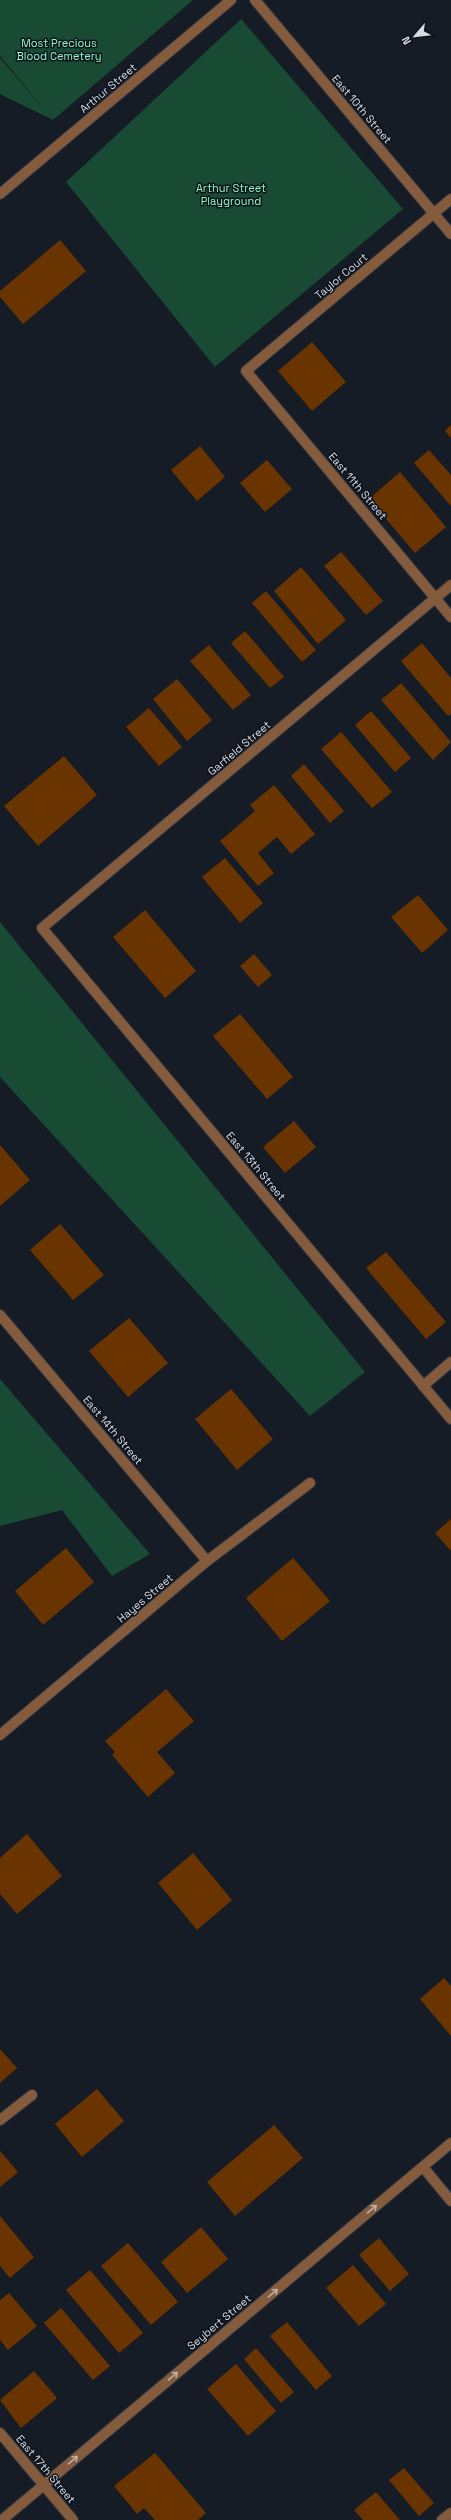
<svg xmlns="http://www.w3.org/2000/svg" width="451" height="2520" viewBox="0 0 451 2520" font-family="'Space Grotesk',sans-serif">
	<style>
		.green { fill: #194a34 }
		.building { fill: #693400 }
		.lines { fill: none; stroke-linecap: round; stroke-linejoin: round }
		.minor-casing { stroke: #313740; stroke-width: 12 }
		.minor { stroke: #855b3e; stroke-width: 10 }
		.oneway { stroke: #bbafa9 }
		.labels { text-anchor: middle; dominant-baseline: central; stroke-width: 3; stroke-linejoin: round; paint-order: stroke }
		.park-label { font-size: 11px; fill: #90fbc5; stroke: #0d131c }
		.street-label { font-size: 11px; fill: #d8dce3; stroke: #0d131c }
	</style>
	<rect width="100%" height="100%" fill="#161c25"/>
	<g class="green">
		<polygon points="0,0 193,0 53,120 0,94 0,58 48,114 0,56"/>
		<polygon points="241,19 403,209 215,367 66,182"/>
		<polygon points="0,922 365,1372 310,1416 0,1077"/>
		<polygon points="0,1379 150,1554 112,1576 62,1510 0,1526"/>
	</g>
	<g class="building">
		<polygon points="60,240 86,271 23,324 0,297 0,291"/>
		<polygon points="312,342 346,382 312,411 278,371"/>
		<polygon points="451,425 451,438 445,431"/>
		<polygon points="200,446 225,477 197,501 171,470"/>
		<polygon points="429,450 451,475 451,506 414,463"/>
		<polygon points="267,460 292,489 265,512 240,483"/>
		<polygon points="400,472 446,527 415,553 369,499"/>
		<polygon points="341,552 383,601 366,615 324,566"/>
		<polygon points="301,567 346,620 318,644 274,591"/>
		<polygon points="266,591 316,650 302,662 252,603"/>
		<polygon points="245,631 284,677 270,688 231,643"/>
		<polygon points="422,643 451,678 451,714 448,716 401,661"/>
		<polygon points="209,645 251,695 233,710 190,661"/>
		<polygon points="177,679 212,720 187,741 153,699"/>
		<polygon points="401,683 451,742 433,760 381,700"/>
		<polygon points="149,708 182,747 159,766 126,727"/>
		<polygon points="371,711 411,758 395,772 355,725"/>
		<polygon points="341,732 392,792 372,808 321,749"/>
		<polygon points="64,756 97,795 38,846 4,806"/>
		<polygon points="304,764 344,811 330,823 291,776"/>
		<polygon points="274,785 315,834 291,854 277,837 258,853 274,873 258,886 220,841 255,811 250,805"/>
		<polygon points="225,858 263,903 240,923 202,877"/>
		<polygon points="418,895 448,930 422,953 391,917"/>
		<polygon points="145,910 196,971 165,998 113,937"/>
		<polygon points="254,954 272,975 258,987 240,966"/>
		<polygon points="240,1014 293,1077 267,1099 213,1036"/>
		<polygon points="294,1121 316,1147 285,1173 263,1147"/>
		<polygon points="0,1145 30,1180 0,1206"/>
		<polygon points="60,1224 104,1275 73,1300 30,1250"/>
		<polygon points="386,1252 446,1322 426,1339 366,1268"/>
		<polygon points="129,1318 168,1363 128,1397 89,1351"/>
		<polygon points="231,1389 273,1439 237,1470 195,1419"/>
		<polygon points="451,1519 451,1551 435,1533"/>
		<polygon points="66,1548 94,1582 43,1625 15,1591"/>
		<polygon points="293,1558 330,1601 282,1641 246,1598"/>
		<polygon points="166,1689 194,1721 157,1752 175,1773 148,1797 112,1755 115,1752 105,1741"/>
		<polygon points="27,1834 62,1876 17,1914 0,1894 0,1858"/>
		<polygon points="193,1853 232,1900 197,1930 158,1883"/>
		<polygon points="444,1978 451,1986 451,2036 420,1999"/>
		<polygon points="0,2049 17,2068 0,2083"/>
		<polygon points="97,2089 124,2121 82,2157 55,2124"/>
		<polygon points="274,2125 303,2158 235,2216 207,2182"/>
		<polygon points="0,2151 18,2172 0,2187"/>
		<polygon points="0,2216 34,2257 10,2278 0,2266"/>
		<polygon points="201,2227 228,2259 187,2293 161,2262"/>
		<polygon points="379,2238 409,2274 390,2291 359,2255"/>
		<polygon points="128,2243 178,2302 151,2325 101,2266"/>
		<polygon points="353,2265 386,2304 359,2326 326,2288"/>
		<polygon points="90,2270 143,2333 119,2353 66,2290"/>
		<polygon points="9,2293 37,2326 8,2350 0,2340 0,2300"/>
		<polygon points="61,2308 110,2366 93,2380 44,2323"/>
		<polygon points="287,2322 332,2376 316,2390 270,2336"/>
		<polygon points="256,2348 294,2392 281,2403 244,2359"/>
		<polygon points="236,2364 276,2411 248,2436 207,2389"/>
		<polygon points="34,2371 57,2398 21,2428 0,2400"/>
		<polygon points="155,2453 206,2513 198,2520 155,2520 144,2508 137,2514 114,2486"/>
		<polygon points="404,2468 434,2503 419,2516 389,2480"/>
		<polygon points="376,2492 400,2520 363,2520 354,2510"/>
	</g>
	<g class="lines">
		<g class="minor-casing">
			<g id="minor">
				<polyline points="255,0 451,234"/>
				<polyline points="0,194 231,0"/>
				<polyline points="451,199 246,371 451,617"/>
				<polyline points="451,585 42,928 451,1419"/>
				<polyline points="0,1315 207,1561"/>
				<polyline points="423,1386 451,1362"/>
				<polyline points="0,1735 207,1561 310,1483"/>
				<polyline points="0,2120 32,2095"/>
				<polyline points="423,2167 451,2201"/>
				<polyline points="0,2433 73,2520"/>
				<polyline points="2,2520 451,2143"/>
				<polyline points="442,2520 451,2513"/>
			</g>
		</g>
		<use href="#minor" class="minor"/>
	</g>
	<defs><path id="oneway-shaft" d="M-6 0H5M1.5-3L5.5 0L1.5 3" fill="none" stroke-width="1.6" stroke-linecap="round" stroke-linejoin="round"/></defs>
	<g class="oneway">
		<use href="#oneway-shaft" transform="translate(372 2209) rotate(-40)"/>
		<use href="#oneway-shaft" transform="translate(273 2293) rotate(-40)"/>
		<use href="#oneway-shaft" transform="translate(173 2376) rotate(-40)"/>
		<use href="#oneway-shaft" transform="translate(73 2460) rotate(-40)"/>
	</g>
	<g class="labels">
		<g class="park-label">
			<text x="59" y="43">Most Precious<tspan x="59" dy="13">Blood Cemetery</tspan></text>
			<text x="231" y="188">Arthur Street<tspan x="231" dy="13">Playground</tspan></text>
		</g>
		<g class="street-label">
			<text transform="translate(108 88) rotate(-40)">Arthur Street</text>
			<text transform="translate(362 109) rotate(50)">East 10th Street</text>
			<text transform="translate(341 276) rotate(-40)">Taylor Court</text>
			<text transform="translate(358 486) rotate(50)">East 11th Street</text>
			<text transform="translate(239 748) rotate(-40)">Garfield Street</text>
			<text transform="translate(256 1166) rotate(50)">East 13th Street</text>
			<text transform="translate(113 1430) rotate(50)">East 14th Street</text>
			<text transform="translate(145 1598) rotate(-40)">Hayes Street</text>
			<text transform="translate(219 2322) rotate(-40)">Seybert Street</text>
			<text transform="translate(46 2469) rotate(50)">East 17th Street</text>
		</g>
	</g>
	<g transform="translate(415 36) rotate(242)" stroke="#0d131c" stroke-width="3" paint-order="stroke">
	<path d="M0-3L7 15L0 10L-7 15Z" fill="#d8dce3"/>
	<text y="-6" font-size="11" font-weight="bold" text-anchor="middle" fill="#d8dce3">N</text>
	</g>
</svg>
